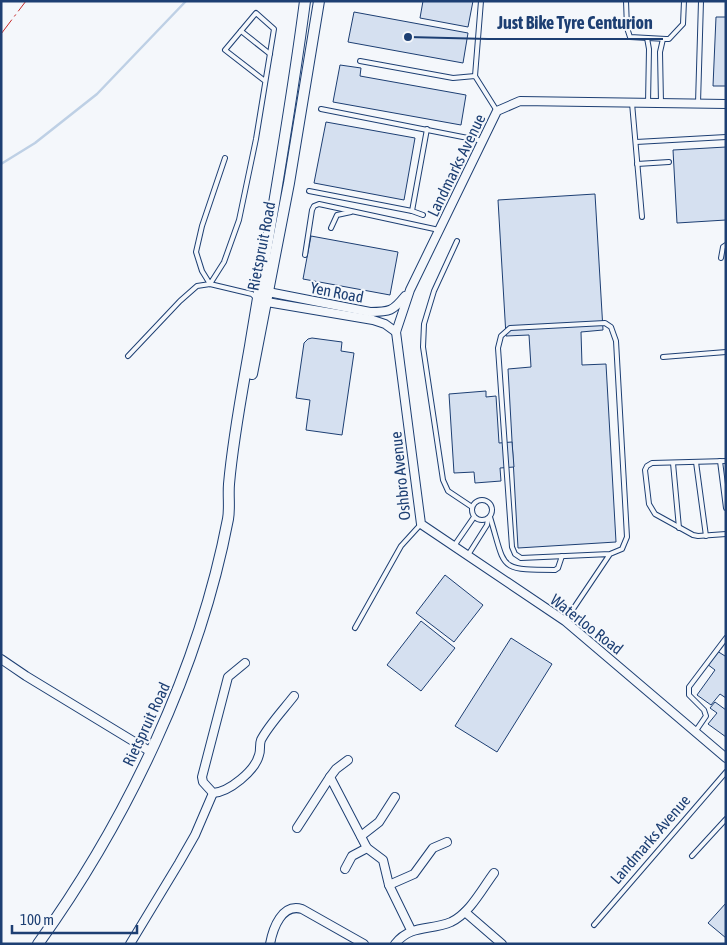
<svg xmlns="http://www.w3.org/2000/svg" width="727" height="945" viewBox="0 0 727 945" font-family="'Asap Condensed',sans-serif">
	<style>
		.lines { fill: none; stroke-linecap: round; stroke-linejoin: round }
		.stream { stroke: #bed0e5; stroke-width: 2.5 }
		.building { fill: #d5e0f0; stroke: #1d3f73 }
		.service-casing { stroke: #1d3f73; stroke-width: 6 }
		.minor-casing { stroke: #1d3f73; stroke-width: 10 }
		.tertiary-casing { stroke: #1d3f73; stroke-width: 12 }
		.service { stroke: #f4f7fb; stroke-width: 4 }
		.minor { stroke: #f4f7fb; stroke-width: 8 }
		.tertiary { stroke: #f4f7fb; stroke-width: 10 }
		.power { stroke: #c62828; stroke-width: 1; stroke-dasharray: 18 4 2.5 4; stroke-linecap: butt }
		.labels { text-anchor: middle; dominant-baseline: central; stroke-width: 4; stroke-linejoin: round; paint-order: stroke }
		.street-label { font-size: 16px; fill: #1d3f73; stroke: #f4f7fb }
		.leader { fill: none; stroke: #1d3f73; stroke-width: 2 }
		.callout-dot { fill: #1d3f73; stroke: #f4f7fb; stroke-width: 2 }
		.callout-label { font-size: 18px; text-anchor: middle; font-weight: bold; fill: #1d3f73; stroke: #f4f7fb; stroke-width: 4; stroke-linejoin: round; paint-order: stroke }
	</style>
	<rect width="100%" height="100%" fill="#f4f7fb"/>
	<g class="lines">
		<polyline class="stream" points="1,164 35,143 97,94 186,1"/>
	</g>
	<g class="building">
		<polygon points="423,1 473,1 468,27 420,18"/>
		<polygon points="354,12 468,33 463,63 348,42"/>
		<polygon points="716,17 726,17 726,86 713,86"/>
		<polygon points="340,65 361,68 360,76 466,95 461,125 333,102"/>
		<polygon points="326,122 415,138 404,200 314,183"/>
		<polygon points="726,147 726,220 677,223 673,150"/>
		<polygon points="595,194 603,330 581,332 582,365 606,364 616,542 518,548 508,369 531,367 529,335 506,336 498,200"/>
		<polygon points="311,236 398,252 390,295 303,279"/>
		<polygon points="312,338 342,342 341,351 354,353 342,435 306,430 310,400 296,398 304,343 308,339"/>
		<polygon points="486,391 486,397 496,396 499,443 512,442 514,467 500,468 501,481 475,483 474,472 454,473 449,394"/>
		<polygon points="445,575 483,605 454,642 416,613"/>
		<polygon points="421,621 455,648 421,691 387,665"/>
		<polygon points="511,638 552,664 497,752 455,726"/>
		<polygon points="717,651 725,656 726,655 726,698 720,694 711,705 697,695 715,670 707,664"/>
		<polygon points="715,702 726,710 726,737 708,724 717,713 710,708"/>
		<polygon points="726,903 726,938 708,923"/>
	</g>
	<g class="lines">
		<g class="service-casing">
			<g id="service">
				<polyline points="626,1 627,28 630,37 666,39 669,39 683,24 684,1"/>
				<polyline points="241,31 270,54"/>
				<polyline points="647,38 649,49 648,103"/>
				<polyline points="360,61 453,78 475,76 497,111"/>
				<polyline points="475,76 481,1"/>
				<polyline points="632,103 642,217"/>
				<polyline points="661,103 660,52 663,39"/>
				<polyline points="698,103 701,1"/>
				<polyline points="321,109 483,141"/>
				<polyline points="636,142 726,137"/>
				<polyline points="225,158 202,226 196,252 202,271 210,284 224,262 239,220 256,139 274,29 256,13 225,50 265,81"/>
				<polyline points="637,164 669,162"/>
				<polyline points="309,191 412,211"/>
				<polyline points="423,215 412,211 427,129"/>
				<polyline points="331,228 337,215 351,212"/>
				<polyline points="457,241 434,291 424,324 423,347 443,480 448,491 472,507"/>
				<polyline points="305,255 312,210 314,206 319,204 439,230"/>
				<polyline points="721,258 723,247 726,245"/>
				<polyline points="128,356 180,301 197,286 210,284 252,294 257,299"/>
				<polyline points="663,357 726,352"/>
				<polyline points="720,461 726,508"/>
				<polyline points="726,461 652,463 647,466 645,470 649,504 655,514 693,535 698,536 726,534"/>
				<polyline points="696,462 706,536"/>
				<polyline points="673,463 679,528"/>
				<circle cx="482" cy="510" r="10"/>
				<path d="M490,517C506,569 497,570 555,570L558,568L562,556"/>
				<polyline points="454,546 474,517"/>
				<polyline points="468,555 487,525 488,519"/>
				<polyline points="565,621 610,554 622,549 627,537 616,341 611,327 605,323 510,328 501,336 498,348 512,547 515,554 521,558 610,554"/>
				<polyline points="355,628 401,546 421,524"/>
				<polyline points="695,732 706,716 704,710 689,695 689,687 726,638"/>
				<polyline points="692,856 726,819"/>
				<polyline points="594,925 726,772"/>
			</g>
		</g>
		<g class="minor-casing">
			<g id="minor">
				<polyline points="726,104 520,101 497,111 410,290 396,332 421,524 565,621 726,758"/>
				<path d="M263,291L370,312C390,312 393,311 405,296"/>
				<polyline points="261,301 373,320 385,324 396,332"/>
				<polyline points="1,659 26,676 151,752"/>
				<path d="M245,663L228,677L202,777L203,782L213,793C229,792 255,771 259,755C261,750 259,745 261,740C268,726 284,709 294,696"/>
				<polyline points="330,777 336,769 348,760"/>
				<polyline points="297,828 330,777 367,848 383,860 389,885 411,930"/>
				<polyline points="361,836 379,822 395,797"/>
				<polyline points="345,869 352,856 367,848"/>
				<polyline points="389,885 414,874 433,848 447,842"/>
				<polyline points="465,912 502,944"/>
				<polyline points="130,944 179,863 195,835 213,793"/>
				<path d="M270,944C273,928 282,903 302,909L364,944"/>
				<path d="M395,944C411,924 430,931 451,922C470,913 482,889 494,873"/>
			</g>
		</g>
		<g class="tertiary-casing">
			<g id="tertiary">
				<polyline points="252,374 289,183 319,1"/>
				<path d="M38,944C127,820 199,670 228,519C230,508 228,496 229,484C233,438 242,392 250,346C269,231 290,117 305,1"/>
			</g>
		</g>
		<use href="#service" class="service"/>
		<use href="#minor" class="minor"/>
		<use href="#tertiary" class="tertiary"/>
		<polyline class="power" points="1,34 26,1"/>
	</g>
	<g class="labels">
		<g class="street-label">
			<text transform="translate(456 165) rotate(-64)">Landmarks Avenue</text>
			<text transform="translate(261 246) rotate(-79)">Rietspruit Road</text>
			<text transform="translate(337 292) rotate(11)">Yen Road</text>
			<text transform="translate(400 476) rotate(-96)">Oshbro Avenue</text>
			<text transform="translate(587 624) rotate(38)">Waterloo Road</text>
			<text transform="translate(146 724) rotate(-65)">Rietspruit Road</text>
			<text transform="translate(650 839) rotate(-49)">Landmarks Avenue</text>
		</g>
	</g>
	<path class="leader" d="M408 37L488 39H663"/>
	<circle class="callout-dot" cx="408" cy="37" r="5"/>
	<g class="callout-label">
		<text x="575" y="29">Just Bike Tyre Centurion</text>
	</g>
	<rect width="727" height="945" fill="none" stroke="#1d3f73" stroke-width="5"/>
	<path d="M12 925v8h125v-8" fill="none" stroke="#1d3f73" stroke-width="2.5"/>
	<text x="20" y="925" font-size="15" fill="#1d3f73" stroke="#f4f7fb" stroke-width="4" paint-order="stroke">100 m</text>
</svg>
